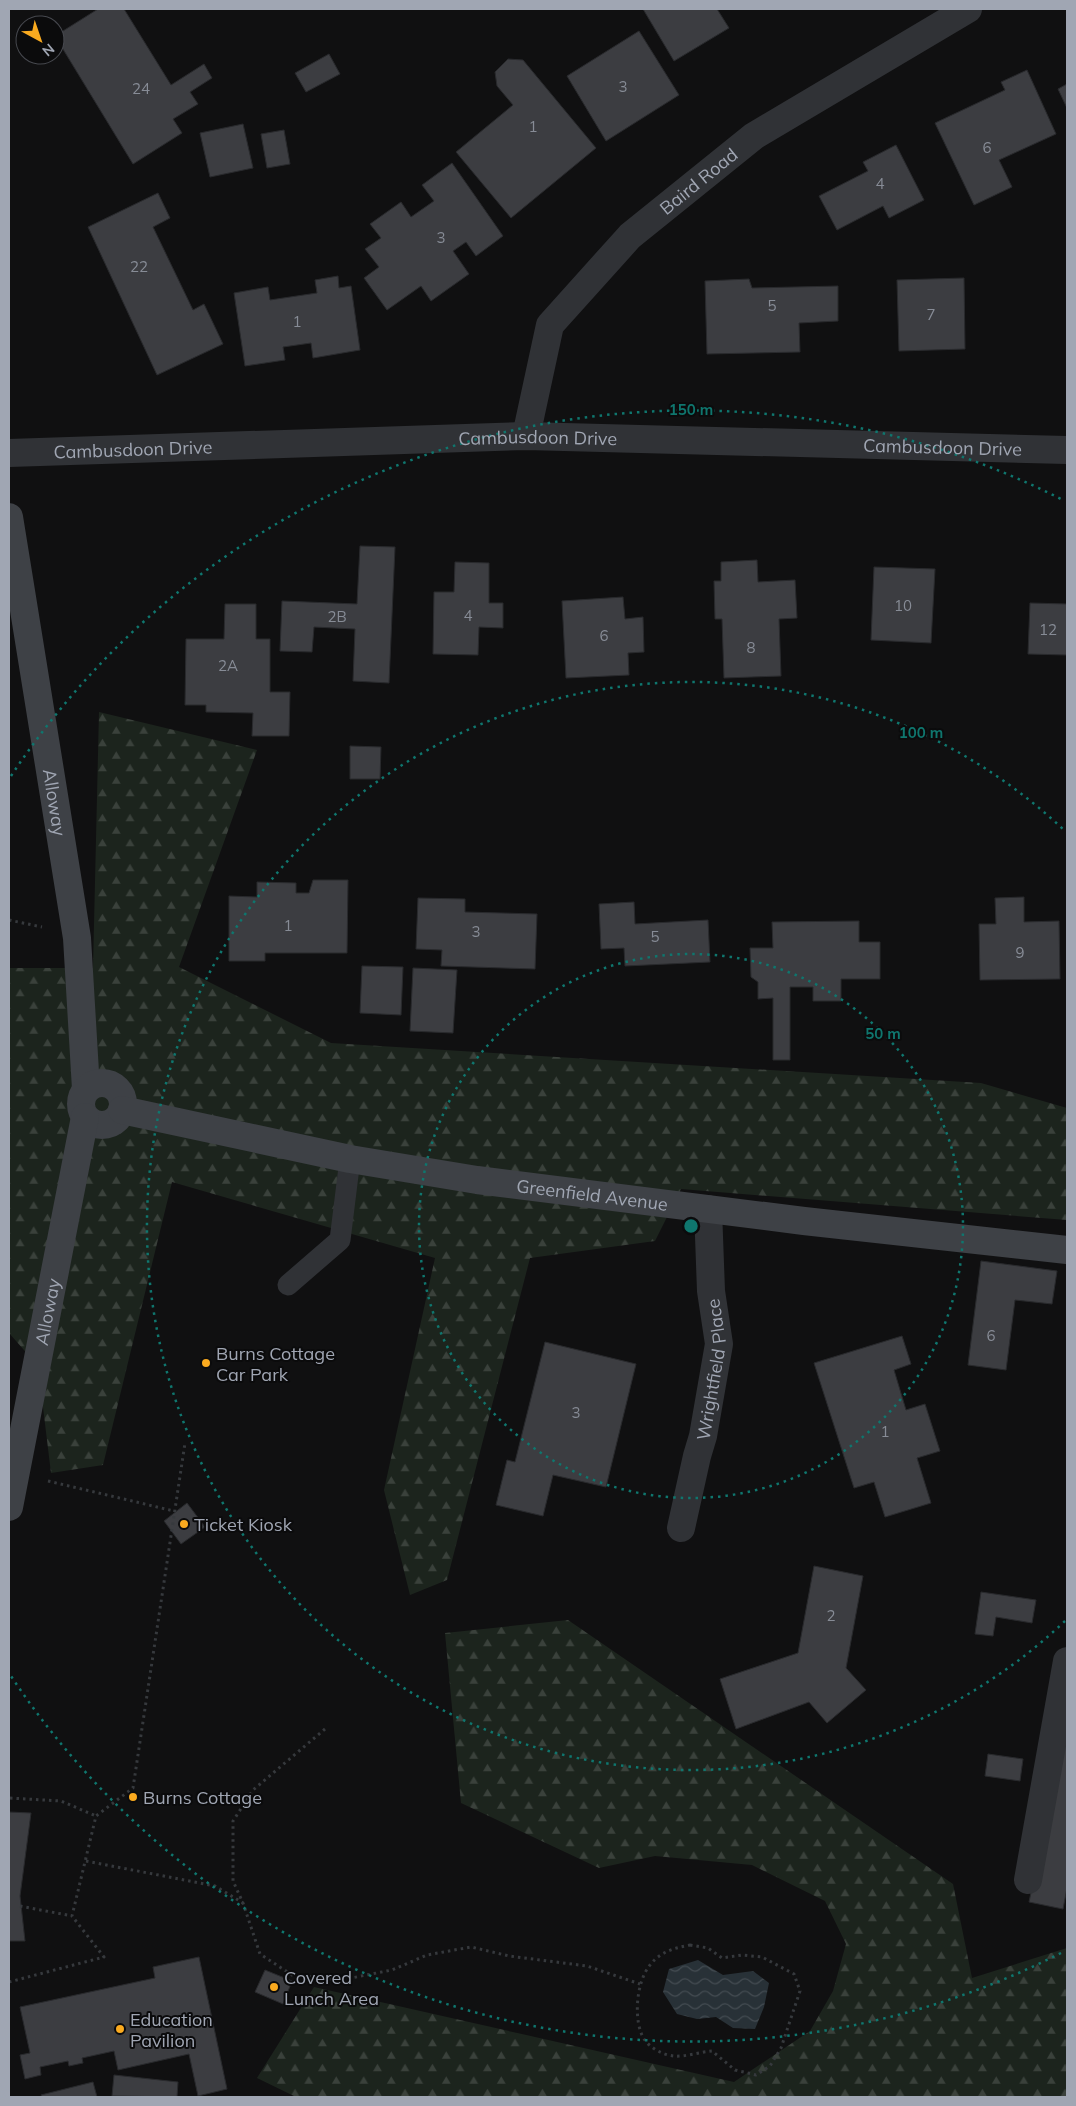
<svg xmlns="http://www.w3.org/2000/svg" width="1076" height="2106" viewBox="0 0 1076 2106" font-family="Mulish,sans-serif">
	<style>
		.forest { fill: url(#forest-firs) }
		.water { fill: url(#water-waves) }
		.building { fill: #3c3d41; stroke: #292a2d }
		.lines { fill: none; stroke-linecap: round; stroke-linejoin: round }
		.path { stroke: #36393d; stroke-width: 3; stroke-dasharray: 2.5 4; stroke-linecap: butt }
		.lane { stroke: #303236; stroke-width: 21 }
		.street { stroke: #303236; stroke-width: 28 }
		.secondary { stroke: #3e4146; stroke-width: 28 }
		.ring { fill: none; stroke: #0f766e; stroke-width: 2.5; stroke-dasharray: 2.5 5 }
		.poi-dot { fill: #faaa1f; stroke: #0b0b0c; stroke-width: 2 }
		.labels { text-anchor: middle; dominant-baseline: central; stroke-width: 4; stroke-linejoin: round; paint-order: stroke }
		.number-label { font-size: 15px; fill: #878c96 }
		.street-label { font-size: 18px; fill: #a0a6b3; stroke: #0b0b0c }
		.poi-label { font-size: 18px; fill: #a0a6b3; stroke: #0b0b0c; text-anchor: start }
		.centre { fill: #0f766e; stroke: #0b0b0c; stroke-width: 2.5 }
		.ring-label { font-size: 15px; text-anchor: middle; font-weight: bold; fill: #0f766e; stroke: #0b0b0c; stroke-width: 4; stroke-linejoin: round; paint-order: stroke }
	</style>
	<defs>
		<pattern id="forest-firs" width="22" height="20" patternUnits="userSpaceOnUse" patternTransform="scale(1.25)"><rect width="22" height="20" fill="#1c241d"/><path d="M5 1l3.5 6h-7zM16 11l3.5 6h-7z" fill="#3a413b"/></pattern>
		<pattern id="water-waves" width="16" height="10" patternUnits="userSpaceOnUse" patternTransform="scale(1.25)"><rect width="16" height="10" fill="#283137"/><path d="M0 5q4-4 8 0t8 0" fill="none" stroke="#444c52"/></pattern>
	</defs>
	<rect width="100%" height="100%" fill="#101011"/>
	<g class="forest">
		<polygon points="99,712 257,750 179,967 331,1043 981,1083 1067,1108 1067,1220 681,1189 655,1241 530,1258 447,1580 410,1595 384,1490 435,1258 172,1182 103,1465 51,1473 38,1366 9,1333 9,968 93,968"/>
		<polygon points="568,1620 953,1884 972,1978 1067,1948 1067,2097 296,2097 257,2078 314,1987 734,2082 810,2031 833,1991 846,1944 825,1901 752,1865 655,1856 599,1868 461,1803 445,1633"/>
	</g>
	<polygon class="water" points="698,1960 723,1975 753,1971 769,1983 764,2007 755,2029 733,2028 716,2017 697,2019 677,2014 663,1992 669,1969"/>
	<g class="building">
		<polygon points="98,9 124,9 171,85 204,64 212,78 190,92 198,104 173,119 182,133 133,164 55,36"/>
		<polygon points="643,9 717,9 729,28 674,61"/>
		<polygon points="639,31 679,95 606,141 567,76"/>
		<polygon points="329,54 340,74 306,92 295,73"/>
		<polygon points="508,59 523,60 596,148 511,218 456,152 513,105 497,86 495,72"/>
		<polygon points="1027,70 1056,134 999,160 1012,187 974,205 935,123 1005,90 1001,82"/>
		<polygon points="1067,84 1067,108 1058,89"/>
		<polygon points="243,124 253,168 210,177 200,133"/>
		<polygon points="284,130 290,164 267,168 261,134"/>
		<polygon points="896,145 924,200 889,218 883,206 837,230 819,196 868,171 863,162"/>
		<polygon points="452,163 503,236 476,256 466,242 453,251 469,274 431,301 421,286 387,310 364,278 379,267 365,249 381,238 370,224 401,202 411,217 434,201 422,185"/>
		<polygon points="158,193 170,218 153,227 193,310 204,304 223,344 157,375 88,227"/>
		<polygon points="338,276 339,288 351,286 360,350 313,358 311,343 283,347 285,360 245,366 234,293 268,287 270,300 317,293 315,280"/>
		<polygon points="964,278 965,349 899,351 897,280"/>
		<polygon points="749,279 752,288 838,286 838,321 799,323 800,352 707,354 705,281"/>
		<polygon points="360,546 395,547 389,683 353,681 355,629 314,627 312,652 280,651 282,601 357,604"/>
		<polygon points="757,560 758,582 795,580 797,618 779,619 781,676 724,678 722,619 715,619 714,581 721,581 721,562"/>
		<polygon points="455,562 489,563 489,603 503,603 503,628 479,627 478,655 433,654 434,592 454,592"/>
		<polygon points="874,567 935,569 931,643 871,640"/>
		<polygon points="623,597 625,619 643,617 644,652 628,653 629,675 566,678 562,601"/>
		<polygon points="1030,603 1067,604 1067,655 1028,654"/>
		<polygon points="225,604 256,604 256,639 270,639 270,692 290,692 289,736 252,736 253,713 206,712 206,705 185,705 186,639 224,639"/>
		<polygon points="350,746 381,747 380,779 350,779"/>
		<polygon points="313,880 348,880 347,953 265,953 265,961 229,961 229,896 257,897 257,882 296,883 296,893 309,893"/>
		<polygon points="1024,897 1024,922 1059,921 1060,979 980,980 979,924 996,924 995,898"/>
		<polygon points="418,898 465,899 465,912 537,914 535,969 441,966 442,950 416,949"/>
		<polygon points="634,902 635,924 708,920 710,962 625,966 624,948 601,949 599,904"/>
		<polygon points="859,921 859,942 880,942 880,979 841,979 841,1001 813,1001 813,987 790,987 790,1060 773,1060 773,998 758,999 758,982 751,977 750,948 773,948 772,922"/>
		<polygon points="362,966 403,967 401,1015 360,1013"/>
		<polygon points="413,968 457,970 453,1033 410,1031"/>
		<polygon points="981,1261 1057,1271 1052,1304 1015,1300 1006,1370 968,1365"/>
		<polygon points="902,1336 911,1364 894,1370 906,1410 925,1404 940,1451 917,1458 931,1503 885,1517 874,1482 854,1488 814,1363"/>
		<polygon points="545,1342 636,1364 606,1487 553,1475 543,1516 496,1505 507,1460 515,1462"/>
		<polygon points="187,1503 205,1527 181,1544 164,1521"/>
		<polygon points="814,1566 863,1576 846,1668 866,1690 827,1723 809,1702 736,1729 720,1679 798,1653"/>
		<polygon points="981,1592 1036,1600 1032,1623 996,1617 993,1636 975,1634"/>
		<polygon points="1067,1726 1067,1888 1063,1909 1029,1902"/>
		<polygon points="988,1754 1023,1759 1020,1781 985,1776"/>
		<polygon points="9,1812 31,1813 20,1896 25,1941 9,1941"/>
		<polygon points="199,1957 227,2089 198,2096 189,2054 118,2070 114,2051 82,2058 83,2063 69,2066 68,2061 40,2067 41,2075 25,2079 20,2055 30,2053 20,2007 155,1978 153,1967"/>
		<polygon points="265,1970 292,1981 283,2004 255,1992"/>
		<polygon points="114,2075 178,2082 177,2097 112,2096"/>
		<polygon points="93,2082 97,2097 42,2097 41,2095"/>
	</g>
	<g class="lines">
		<g class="path">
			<polyline points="9,920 42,927"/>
			<polyline points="48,1481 174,1511"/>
			<polyline points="325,1729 253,1790 233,1821 233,1881 243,1903 260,1954 292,1975 341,1980 392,1970 427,1955 471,1947 509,1956 587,1966 640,1984"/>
			<polyline points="10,1798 61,1801 96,1816"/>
			<polyline points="86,1861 215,1886 243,1903"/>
			<polyline points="20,1906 72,1916"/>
			<path d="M690,1945L708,1948L722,1958L742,1955L762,1957L794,1974L800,1991L781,2048L770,2066L756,2075L735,2070L712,2051C700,2052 685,2057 674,2056C663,2055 650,2048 644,2039C633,2021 636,1982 650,1965C660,1952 674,1948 690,1945Z"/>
			<polyline points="9,1982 104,1957 72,1916 96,1816 133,1788 185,1443"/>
		</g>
		<polyline class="lane" points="288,1285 340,1240 350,1159"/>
		<g class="street">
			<path id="s1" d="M526,436L550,325L630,236L754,136L968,9"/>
			<path id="s2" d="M9,453L526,436L1067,450"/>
			<path id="s3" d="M681,1528L697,1456L703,1436L719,1344L711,1291L708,1209"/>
			<polyline points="1028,1880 1067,1661"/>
		</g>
		<g class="secondary">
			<path id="s4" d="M9,517L77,938L86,1089"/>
			<circle cx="102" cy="1104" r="21"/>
			<path id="s5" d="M122,1110L350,1159L477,1180L804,1221L1067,1250"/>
			<path id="s6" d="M9,1507L85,1117"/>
		</g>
	</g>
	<g class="ring">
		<circle cx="691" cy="1226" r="272"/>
		<path d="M1065 1621A544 544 0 1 1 1065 831"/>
		<path d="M1061 1953A816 816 0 0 1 11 1676M11 776A816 816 0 0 1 1061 499"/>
	</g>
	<g class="poi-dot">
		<circle cx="206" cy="1363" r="5"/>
		<circle cx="184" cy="1524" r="5"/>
		<circle cx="133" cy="1797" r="5"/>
		<circle cx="274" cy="1987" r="5"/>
		<circle cx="120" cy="2029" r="5"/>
	</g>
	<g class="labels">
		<g class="number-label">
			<text x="623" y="86">3</text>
			<text x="141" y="88">24</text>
			<text x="533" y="126">1</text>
			<text x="987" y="147">6</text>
			<text x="880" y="183">4</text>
			<text x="441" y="237">3</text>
			<text x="139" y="266">22</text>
			<text x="772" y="305">5</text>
			<text x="931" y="314">7</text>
			<text x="297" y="321">1</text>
			<text x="903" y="605">10</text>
			<text x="468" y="615">4</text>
			<text x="337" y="616">2B</text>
			<text x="1048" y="629">12</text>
			<text x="604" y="635">6</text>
			<text x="751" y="647">8</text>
			<text x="228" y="665">2A</text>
			<text x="288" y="925">1</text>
			<text x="476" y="931">3</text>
			<text x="655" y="936">5</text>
			<text x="1020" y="952">9</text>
			<text x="991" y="1335">6</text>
			<text x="576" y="1412">3</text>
			<text x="885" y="1431">1</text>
			<text x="831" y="1615">2</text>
		</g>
		<g class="street-label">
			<text stroke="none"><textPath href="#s1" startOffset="321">Baird Road</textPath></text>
			<text stroke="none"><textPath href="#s2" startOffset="529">Cambusdoon Drive</textPath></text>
			<text stroke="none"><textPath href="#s2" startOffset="934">Cambusdoon Drive</textPath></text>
			<text stroke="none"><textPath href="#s2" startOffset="124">Cambusdoon Drive</textPath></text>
			<text stroke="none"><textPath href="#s4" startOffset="289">Alloway</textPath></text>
			<text stroke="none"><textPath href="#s5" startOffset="478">Greenfield Avenue</textPath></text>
			<text stroke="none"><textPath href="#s6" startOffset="199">Alloway</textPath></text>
			<text stroke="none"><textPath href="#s3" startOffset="162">Wrightfield Place</textPath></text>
		</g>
		<g class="poi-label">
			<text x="216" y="1353">Burns Cottage<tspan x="216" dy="21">Car Park</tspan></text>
			<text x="194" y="1524">Ticket Kiosk</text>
			<text x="143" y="1797">Burns Cottage</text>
			<text x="284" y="1977">Covered<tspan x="284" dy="21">Lunch Area</tspan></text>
			<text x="130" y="2019">Education<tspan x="130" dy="21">Pavilion</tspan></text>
		</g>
	</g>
	<circle cx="691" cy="1226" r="8" class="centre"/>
	<g class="ring-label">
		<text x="691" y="415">150 m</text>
		<text x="921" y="738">100 m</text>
		<text x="883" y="1039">50 m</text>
	</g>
	<rect width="1076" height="2106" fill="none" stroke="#a0a6b3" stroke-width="20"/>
	<g transform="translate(40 40) rotate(140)"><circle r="24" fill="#0b0b0c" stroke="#47494f"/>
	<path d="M0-4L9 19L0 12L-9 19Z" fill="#faaa1f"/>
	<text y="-8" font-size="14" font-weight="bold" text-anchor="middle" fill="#a0a6b3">N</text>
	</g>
</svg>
